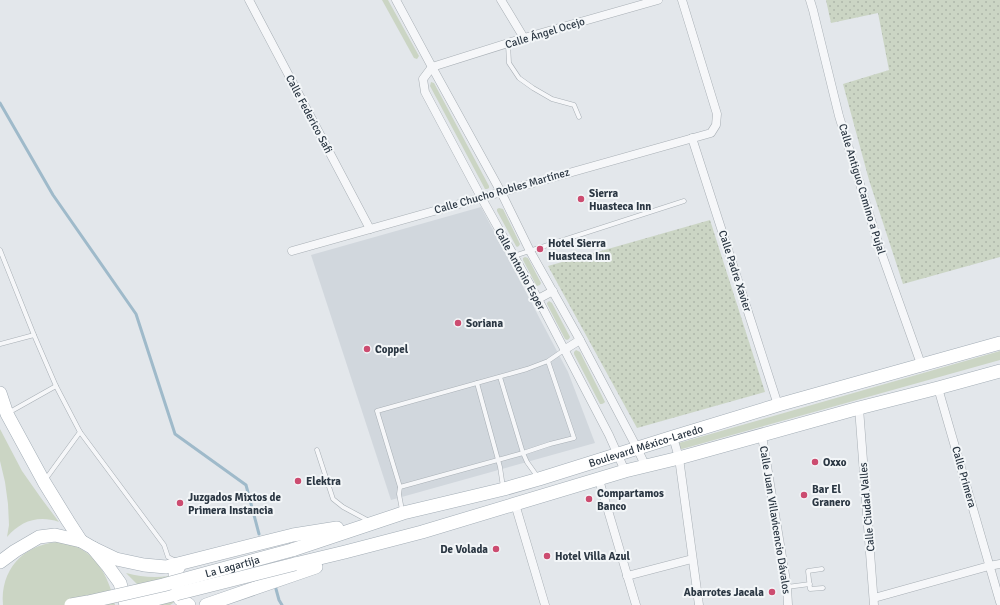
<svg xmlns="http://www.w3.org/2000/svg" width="1000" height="605" viewBox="0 0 1000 605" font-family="Signika,sans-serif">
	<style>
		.built { fill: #d1d7dd }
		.grass { fill: url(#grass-dots) }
		.garden { fill: #cbd5c4 }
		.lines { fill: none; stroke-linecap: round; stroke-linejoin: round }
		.stream { stroke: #9fbaca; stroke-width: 3 }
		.lane-casing { stroke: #a8afb5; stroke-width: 5 }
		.street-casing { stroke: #a8afb5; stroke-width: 9 }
		.primary-casing { stroke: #a3adb6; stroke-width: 14 }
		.lane { stroke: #f6f7f9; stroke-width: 4 }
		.street { stroke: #f6f7f9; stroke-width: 8 }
		.primary { stroke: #fff; stroke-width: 13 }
		.primary-bridge-casing { stroke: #a3adb6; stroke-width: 14; stroke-linecap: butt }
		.primary-bridge { stroke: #fff; stroke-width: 13 }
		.poi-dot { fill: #cc4c70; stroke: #f3f6f8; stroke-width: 1.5 }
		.labels { text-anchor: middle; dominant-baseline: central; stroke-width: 4; stroke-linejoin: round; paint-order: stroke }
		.street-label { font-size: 11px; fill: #2b3743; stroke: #f3f6f8 }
		.poi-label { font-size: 11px; font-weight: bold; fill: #2b3743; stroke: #f3f6f8; text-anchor: start }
	</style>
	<defs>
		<pattern id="grass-dots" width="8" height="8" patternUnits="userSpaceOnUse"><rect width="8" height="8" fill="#cbd5c4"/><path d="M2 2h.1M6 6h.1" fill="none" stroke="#aeb7aa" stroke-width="1.8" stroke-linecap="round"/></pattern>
	</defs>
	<rect width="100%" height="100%" fill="#e3e7eb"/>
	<polygon class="built" points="481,207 568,372 595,443 391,500 311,255"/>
	<g class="grass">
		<polygon points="826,0 1000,0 1000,257 903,284 869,180 843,84 889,70 878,13 831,23"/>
		<polygon points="710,220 765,392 637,428 548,266"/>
	</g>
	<g class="garden">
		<polygon points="382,0 388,0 419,56 417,59 414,58"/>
		<polygon points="431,82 434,83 489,186 489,188 487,189 485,189 430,86"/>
		<polygon points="499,208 503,209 520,244 519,246 517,247 516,246 497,211 497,209"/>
		<polygon points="525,257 528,258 541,283 540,285 537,286 536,285 523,260 523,258"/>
		<polygon points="549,301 552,303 570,337 569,339 567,340 565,339 547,304 547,303"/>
		<polygon points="576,350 580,352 605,402 604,403 602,404 600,404 574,354 574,352"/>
		<polygon points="1000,351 1000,360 682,449 680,449 677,445 679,443"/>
		<path d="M0,429L22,471L41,498L59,522C38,515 21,521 7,537L9,525L8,504L5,482L0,461Z"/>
		<path d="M57,542C62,543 69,543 75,546C99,556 110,581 115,605H3C0,570 23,545 57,542Z"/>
		<path d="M126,573C141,577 154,578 169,576L176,601L170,605H145L138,585Z"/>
	</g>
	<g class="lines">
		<g class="stream">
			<polyline points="0,103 53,195 136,314 175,434 246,485 259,534"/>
			<polyline points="276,589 279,600 282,605"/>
		</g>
		<g class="lane-casing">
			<g id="lane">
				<polyline points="508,44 509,63 519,78 533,88 552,99 574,105 579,117"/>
				<polyline points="0,250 34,335 56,386 80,432 164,545 168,557 176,561"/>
				<polyline points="514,256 684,201"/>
				<polyline points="0,344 34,335"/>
				<polyline points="548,361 574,438 550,444 523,453 400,487 377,411 527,369 548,361 564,350"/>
				<polyline points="500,377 523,453 527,462 537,476"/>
				<polyline points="477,383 500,467 503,487"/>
				<polyline points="8,413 56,386"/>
				<polyline points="317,450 333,499 343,507 369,521"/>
				<polyline points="45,480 80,432"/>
				<polyline points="400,487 399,494 402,510"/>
				<polyline points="822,569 808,571 810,589 823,588"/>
				<polyline points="787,587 810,584"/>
			</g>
		</g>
		<g class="street-casing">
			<g id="street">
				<polyline points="249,0 370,229"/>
				<polyline points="396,0 432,67 501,192 530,251 580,340 637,448 646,467"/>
				<polyline points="501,0 524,38"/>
				<polyline points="810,0 813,10 839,116 880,249 921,364"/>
				<polyline points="432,67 423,79 425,92 481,197 538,299 609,435 625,471"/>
				<polyline points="432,67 524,38 658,0"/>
				<polyline points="692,138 778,405"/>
				<polyline points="292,251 711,133 716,125 717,114 682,0"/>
				<polyline points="538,299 553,291"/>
				<polyline points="564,350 580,340"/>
				<polyline points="938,388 1000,602"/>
				<polyline points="859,408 874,605"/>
				<polyline points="762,436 787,587 788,605"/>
				<polyline points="673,437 679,458 699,605"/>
				<polyline points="599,480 636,605"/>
				<polyline points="515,504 545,605"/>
				<polyline points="627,576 692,559"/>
				<polyline points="874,598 989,566 1000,564"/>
			</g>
		</g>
		<g class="primary-casing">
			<g id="primary">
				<polyline points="0,393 7,414 44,482 68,521 81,541"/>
				<polyline points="93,548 116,559 144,565 166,567 293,535 337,528"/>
				<path id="s1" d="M292,550L403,513L504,489L539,479L673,437L778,405L1000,343"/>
				<polyline points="0,562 15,551 39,537 55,535 81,541 93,548 107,565 120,583 126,605"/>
				<polyline points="180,564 175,574 176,584 180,599 189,605"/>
				<polyline points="295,564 345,552 422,532 625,471 679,458 859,408 938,388 1000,371"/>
				<polyline points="132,605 176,594"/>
				<polyline points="206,605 316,567"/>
			</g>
		</g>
		<use href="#lane" class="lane"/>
		<use href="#street" class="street"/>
		<use href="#primary" class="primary"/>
		<g class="primary-bridge-casing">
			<g id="primary-bridge">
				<polyline points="176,594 295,564"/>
				<path id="s2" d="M71,605L88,602L163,585L292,550"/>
			</g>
		</g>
		<use href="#primary-bridge" class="primary-bridge"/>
	</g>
	<g class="poi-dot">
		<circle cx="581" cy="199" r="4"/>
		<circle cx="540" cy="249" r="4"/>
		<circle cx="458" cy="323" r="4"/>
		<circle cx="367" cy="349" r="4"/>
		<circle cx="815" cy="462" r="4"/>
		<circle cx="298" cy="481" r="4"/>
		<circle cx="804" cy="495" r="4"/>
		<circle cx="589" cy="499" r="4"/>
		<circle cx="180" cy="503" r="4"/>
		<circle cx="496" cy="549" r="4"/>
		<circle cx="547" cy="556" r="4"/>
		<circle cx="772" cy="592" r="4"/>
	</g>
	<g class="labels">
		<g class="street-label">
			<text transform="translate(545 33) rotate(-17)">Calle Ángel Ocejo</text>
			<text transform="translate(309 114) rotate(62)">Calle Federico Safi</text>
			<text transform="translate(862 189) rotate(73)">Calle Antiguo Camino a Pujal</text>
			<text transform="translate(502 191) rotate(-16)">Calle Chucho Robles Martínez</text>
			<text transform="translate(520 269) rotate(61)">Calle Antonio Esper</text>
			<text transform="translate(735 271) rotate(72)">Calle Padre Xavier</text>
			<text stroke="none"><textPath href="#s1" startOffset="369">Boulevard México-Laredo</textPath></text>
			<text transform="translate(964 477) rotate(74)">Calle Primera</text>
			<text transform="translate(867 507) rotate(-95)">Calle Ciudad Valles</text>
			<text transform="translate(775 520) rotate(81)">Calle Juan Villavicencio Dávalos</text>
			<text stroke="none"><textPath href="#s2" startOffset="166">La Lagartija</textPath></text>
		</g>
		<g class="poi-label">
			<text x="589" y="193">Sierra<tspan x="589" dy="13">Huasteca Inn</tspan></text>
			<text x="548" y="243">Hotel Sierra<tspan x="548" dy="13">Huasteca Inn</tspan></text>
			<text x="466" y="323">Soriana</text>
			<text x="375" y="349">Coppel</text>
			<text x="823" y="462">Oxxo</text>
			<text x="306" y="481">Elektra</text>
			<text x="812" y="489">Bar El<tspan x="812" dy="13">Granero</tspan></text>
			<text x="597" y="493">Compartamos<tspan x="597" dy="13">Banco</tspan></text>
			<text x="188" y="497">Juzgados Mixtos de<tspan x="188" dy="13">Primera Instancia</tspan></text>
			<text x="488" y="549" text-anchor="end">De Volada</text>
			<text x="555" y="556">Hotel Villa Azul</text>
			<text x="764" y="592" text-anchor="end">Abarrotes Jacala</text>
		</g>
	</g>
</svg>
